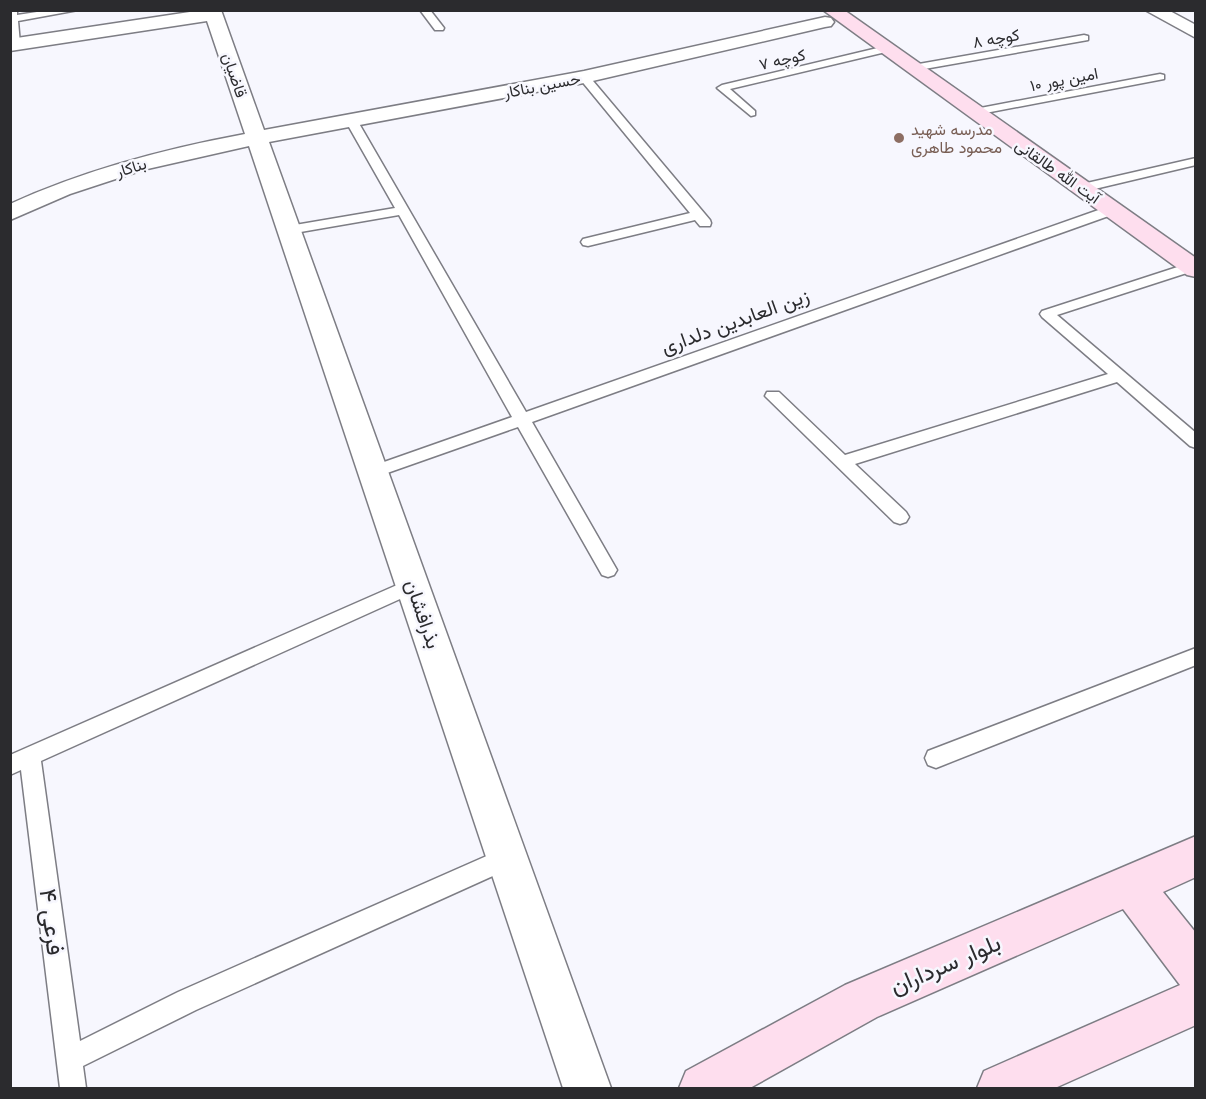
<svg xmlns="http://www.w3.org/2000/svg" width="1206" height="1099" viewBox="0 0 1206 1099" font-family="Inter,Vazirmatn,sans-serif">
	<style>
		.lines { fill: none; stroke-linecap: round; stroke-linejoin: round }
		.lane-casing { stroke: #7d7d84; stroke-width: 3 }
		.street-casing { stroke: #7d7d84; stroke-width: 3 }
		.secondary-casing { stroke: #7d7d84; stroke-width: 3 }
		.lane { fill: #fff; fill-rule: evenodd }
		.street { fill: #fff; fill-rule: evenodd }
		.secondary { fill: #fedeee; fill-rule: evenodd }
		.education-dot { fill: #8d6e63; stroke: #f7f7fe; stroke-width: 2 }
		.labels { text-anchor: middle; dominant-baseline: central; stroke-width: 5; stroke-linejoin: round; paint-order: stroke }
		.far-street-label { font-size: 16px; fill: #2b2b2e; stroke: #f7f7fe }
		.far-education-label { font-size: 16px; fill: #785e54; stroke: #f7f7fe; text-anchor: start }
		.street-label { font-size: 20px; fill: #2b2b2e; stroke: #f7f7fe }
		.near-street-label { font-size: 24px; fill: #2b2b2e; stroke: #f7f7fe }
	</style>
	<rect width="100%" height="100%" fill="#f7f7fe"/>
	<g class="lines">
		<g class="lane-casing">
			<g id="lane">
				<polygon points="10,10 17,10 17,15 50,10 78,10 18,21 20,44 15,47 10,45"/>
				<polygon points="420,10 430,10 444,28 443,30 435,30"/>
				<polygon points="1084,35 1088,36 1088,40 913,71 908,68 913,65"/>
				<polygon points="886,46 891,49 890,51 730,89 755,111 755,115 751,116 717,88 722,85"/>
				<polygon points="584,74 588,75 710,220 711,223 710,226 700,226 695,220 588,246 583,245 581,242 583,239 690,213 580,79 580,75"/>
				<polygon points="1160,74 1164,75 1164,79 975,115 969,112 975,109"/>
				<polygon points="351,117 357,120 526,412 1107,207 1117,207 1118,210 1117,213 532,422 617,570 614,575 608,577 602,575 518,427 373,478 367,476 365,472 367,468 512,417 399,215 289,234 282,230 289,226 395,208 345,120"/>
				<polygon points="1196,158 1196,165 1082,192 1076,188 1078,185"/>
				<polygon points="1196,261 1196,270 1057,315 1196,433 1196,448 1190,446 1117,382 855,464 906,512 909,517 906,522 900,524 894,522 765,396 767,392 779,392 845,455 1108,374 1042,317 1040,314 1042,311"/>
				<polygon points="413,578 420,580 422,585 420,590 41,761 80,1041 178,992 507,847 515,850 518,858 515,866 196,1010 83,1066 86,1088 60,1088 21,770 10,775 10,755"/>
				<polygon points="1196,648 1196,665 936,768 928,765 925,758 928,751"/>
			</g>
		</g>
		<g class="street-casing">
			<g id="street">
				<path d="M203,10H221L264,130L584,71L825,17L831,18L834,22L831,26L825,27L584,83L269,142L611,1088H563L249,146L143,170L70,194L10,220V204C85,170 164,149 245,134L207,21L10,51V39Z"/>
				<polygon points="1145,10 1168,10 1196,25 1196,38"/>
			</g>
		</g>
		<g class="secondary-casing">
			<g id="secondary">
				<polygon points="823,10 844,10 1196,258 1196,277 1187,275"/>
				<polygon points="1196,836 1196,877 1163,892 1196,933 1196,1025 1055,1088 977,1088 984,1071 1180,985 1123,909 877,1017 750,1088 679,1088 686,1071 845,985"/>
			</g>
		</g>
		<use href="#lane" class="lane"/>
		<use href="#street" class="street"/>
		<use href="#secondary" class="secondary"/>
	</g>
	<circle class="education-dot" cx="899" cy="138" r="6"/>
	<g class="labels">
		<g class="far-street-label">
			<text transform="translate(996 38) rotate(-10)">کوچه ۸</text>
			<text transform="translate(782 59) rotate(-13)">کوچه ۷</text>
			<text transform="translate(235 75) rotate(71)">قاضیان</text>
			<text transform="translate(1064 79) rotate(-11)">امین پور ۱۰</text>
			<text transform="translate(542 85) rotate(-11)">حسین بناکار</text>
			<text transform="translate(131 167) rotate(-17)">بناکار</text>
			<text transform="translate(1058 171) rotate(35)">آیت الله طالقانی</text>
		</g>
		<g class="far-education-label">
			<text x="911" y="129">مدرسه شهید<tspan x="911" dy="18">محمود طاهری</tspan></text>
		</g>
		<g class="street-label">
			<text transform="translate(735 321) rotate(-20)">زین العابدین دلداری</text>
			<text transform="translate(423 614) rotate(71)">بذرافشان</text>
		</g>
		<g class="near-street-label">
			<text transform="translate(52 922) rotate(83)">فرعی ۴</text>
			<text transform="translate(945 964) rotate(-23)">بلوار سرداران</text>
		</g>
	</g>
	<rect width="1206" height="1099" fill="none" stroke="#2b2b2e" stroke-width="24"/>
</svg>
